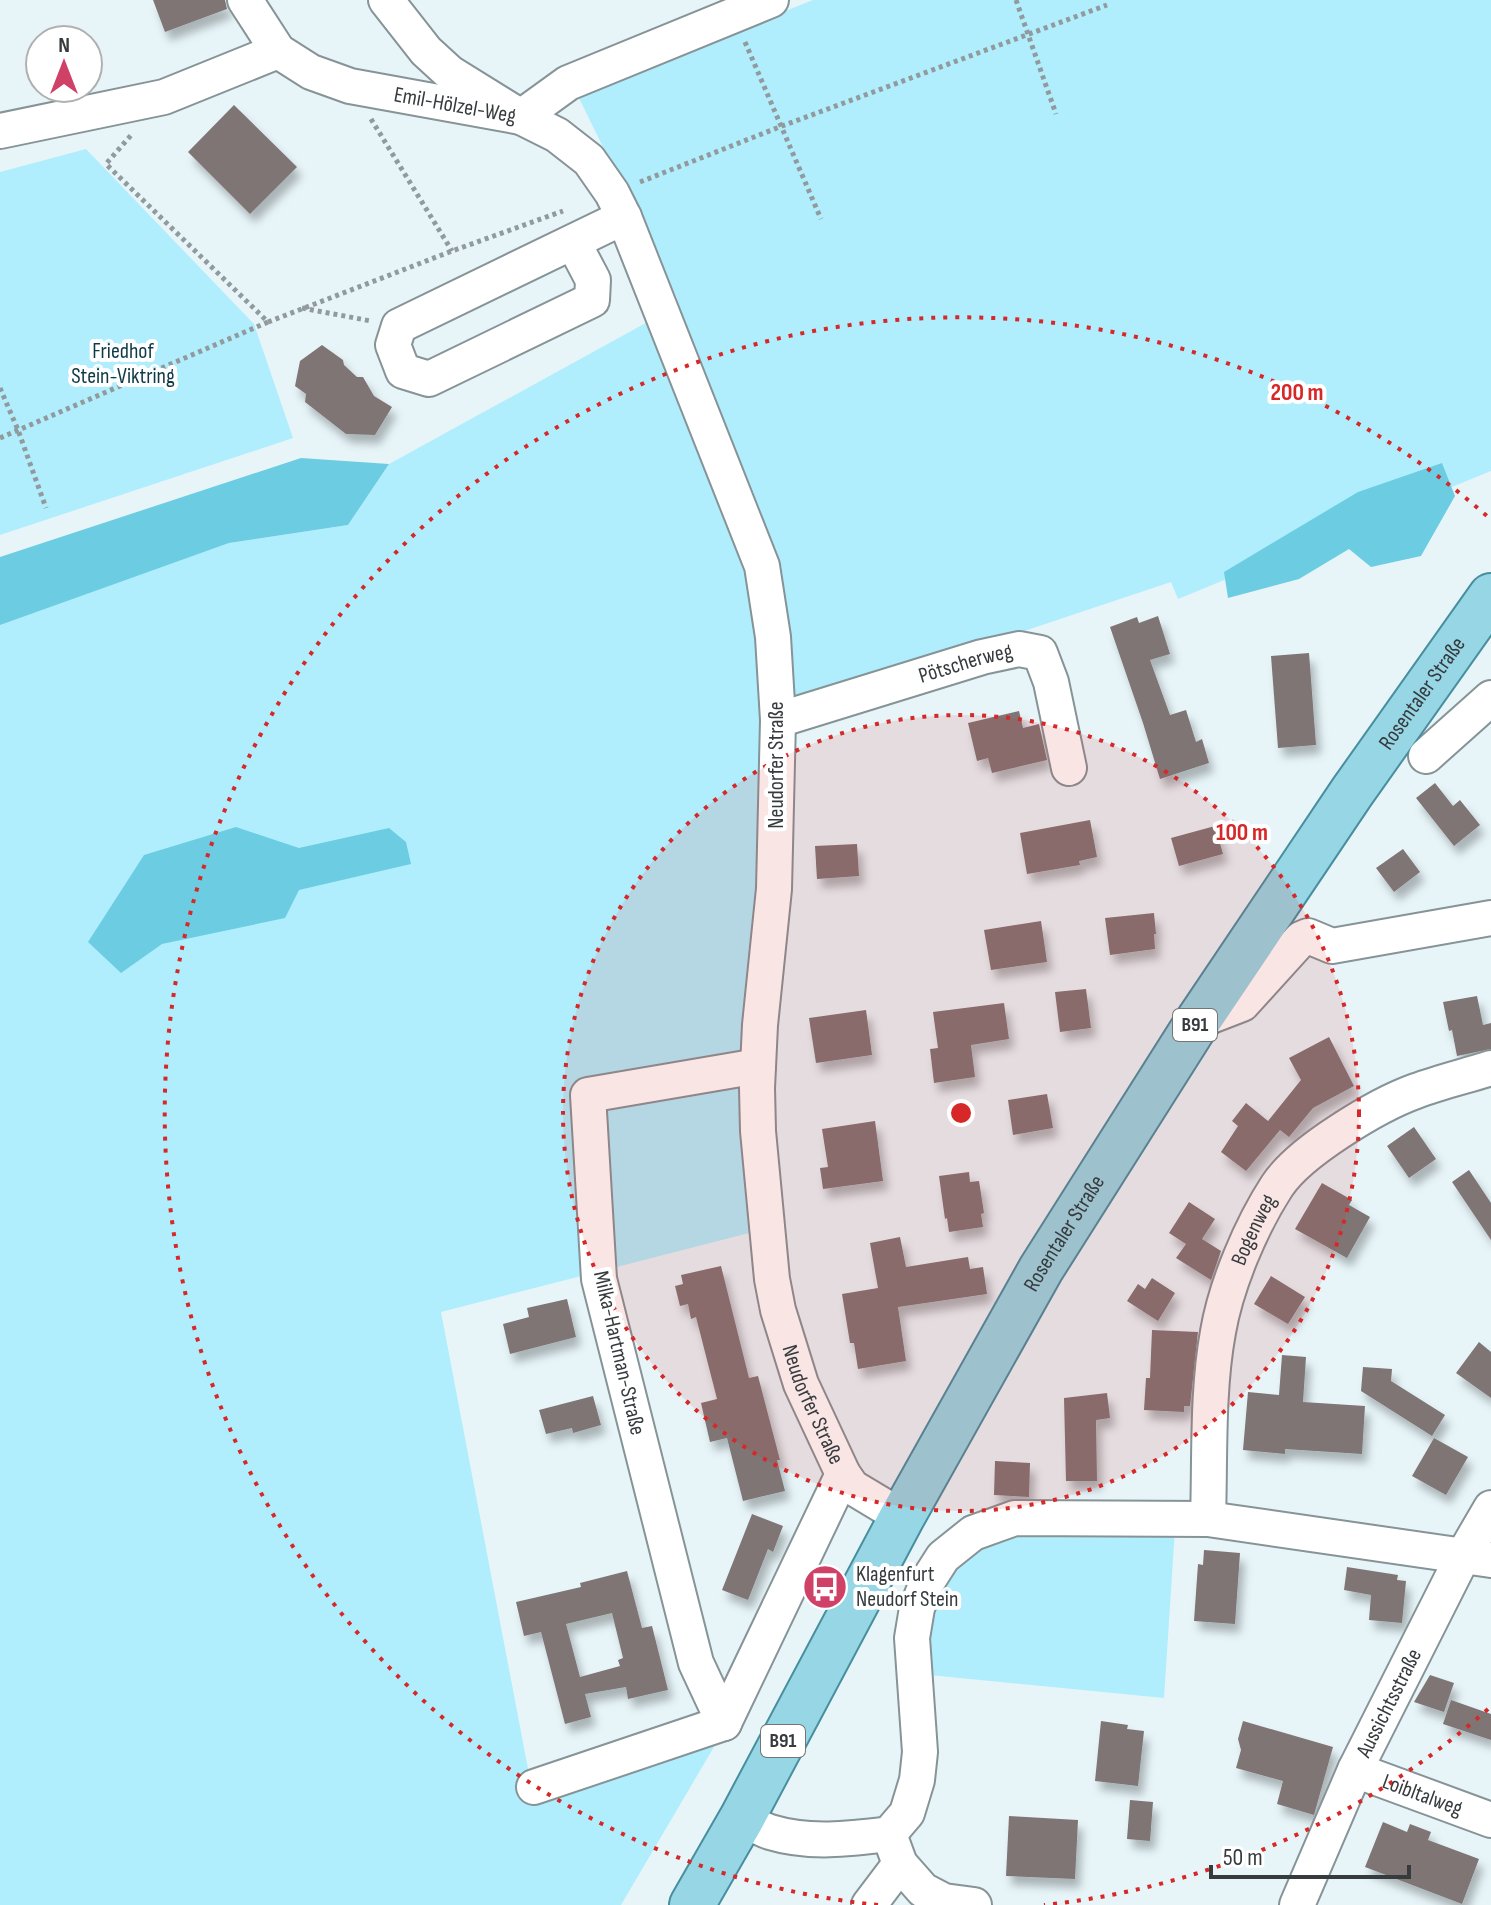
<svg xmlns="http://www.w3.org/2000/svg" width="1491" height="1905" viewBox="0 0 1491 1905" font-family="'Sofia Sans Condensed',sans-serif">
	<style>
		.green { fill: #b1eefd }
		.forest { fill: #6ccce2 }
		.building { fill: #807475; fill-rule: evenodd; filter: url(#shadow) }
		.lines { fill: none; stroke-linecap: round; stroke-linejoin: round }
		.minor-casing { stroke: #869397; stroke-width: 38 }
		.major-casing { stroke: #488e9e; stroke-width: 48 }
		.path { stroke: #919a9d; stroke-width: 5; stroke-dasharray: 4 4; stroke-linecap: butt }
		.minor { stroke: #fff; stroke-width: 34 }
		.major { stroke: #97d6e5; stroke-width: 44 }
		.ring { fill: none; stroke: #d62828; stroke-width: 4; stroke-dasharray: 4 8 }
		.labels { text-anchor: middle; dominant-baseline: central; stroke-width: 8; stroke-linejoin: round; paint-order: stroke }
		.shield { fill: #fff; stroke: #727677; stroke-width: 2 }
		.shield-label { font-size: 20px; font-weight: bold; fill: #363b3d }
		.street-label { font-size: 22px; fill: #363b3d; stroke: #fff }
		.park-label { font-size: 22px; fill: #0e3b45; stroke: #fff }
		.poi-label { font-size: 22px; fill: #363b3d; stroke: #fff; text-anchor: start }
		.centre { fill: #d62828; stroke: #fff; stroke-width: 4 }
		.ring-label { font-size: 24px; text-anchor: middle; font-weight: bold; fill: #d62828; stroke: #fff; stroke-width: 8; stroke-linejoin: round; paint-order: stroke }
	</style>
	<defs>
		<filter id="shadow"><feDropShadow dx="5" dy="9" stdDeviation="4" flood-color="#0004"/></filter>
	</defs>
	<rect width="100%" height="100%" fill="#e7f5f9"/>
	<g class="green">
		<polygon points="813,0 1491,0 1491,471 1178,599 1171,582 827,697 790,696 681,322 677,298 577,94"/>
		<polygon points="86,149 254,324 293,438 0,535 0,172"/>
		<polygon points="653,319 753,570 768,783 753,1232 441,1312 533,1795 721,1735 621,1905 0,1905 0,624 229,543 348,525 389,464"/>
		<polygon points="1175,1529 1164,1698 929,1675 925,1619 941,1577 977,1543 1014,1530"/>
	</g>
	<g class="forest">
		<polygon points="301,458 389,464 348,525 229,543 0,625 0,557"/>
		<polygon points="1442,463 1455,496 1421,556 1371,567 1349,549 1299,579 1228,598 1224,572 1358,492"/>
		<polygon points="236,827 299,848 389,828 406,842 411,864 299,890 285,918 162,944 121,973 88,942 144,855"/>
	</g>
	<g class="building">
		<polygon points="153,0 225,0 227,9 165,32"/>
		<polygon points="234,105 297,167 250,214 188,152"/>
		<polygon points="322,345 343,360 344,365 357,377 363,377 374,396 392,407 375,435 346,434 305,402 306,394 295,386 300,361"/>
		<polygon points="1158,616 1170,654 1150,660 1170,715 1186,710 1196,742 1202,739 1209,763 1160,779 1143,723 1110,627 1137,617 1139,623"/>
		<polygon points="1309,653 1316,745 1278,748 1271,656"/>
		<polygon points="1019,711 1023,728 1039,724 1047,760 992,773 988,758 977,761 968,723"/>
		<polygon points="1435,783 1453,806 1460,800 1480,825 1454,846 1416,798"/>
		<polygon points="1090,820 1097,857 1079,861 1080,865 1027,874 1020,833"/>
		<polygon points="1215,826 1223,854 1179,866 1171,838"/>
		<polygon points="857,844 859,876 817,879 815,846"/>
		<polygon points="1403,849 1420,872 1394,892 1376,868"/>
		<polygon points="1154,913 1156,934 1154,934 1155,949 1110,955 1105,918"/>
		<polygon points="1041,921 1047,962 991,970 984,930"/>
		<polygon points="1086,989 1091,1028 1060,1032 1055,992"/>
		<polygon points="1477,996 1483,1025 1491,1023 1491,1049 1457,1056 1452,1030 1449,1031 1443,1002"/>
		<polygon points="1004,1003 1009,1039 971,1045 975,1077 934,1083 930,1049 938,1048 933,1012"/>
		<polygon points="866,1010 872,1055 816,1063 809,1018"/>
		<polygon points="1329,1037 1354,1086 1313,1108 1289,1137 1280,1130 1246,1171 1221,1152 1238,1126 1232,1121 1246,1103 1268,1121 1301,1080 1289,1058"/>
		<polygon points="1047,1094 1053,1128 1013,1135 1008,1100"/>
		<polygon points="875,1121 883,1181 823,1189 820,1168 828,1167 822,1129"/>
		<polygon points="1414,1127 1436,1159 1409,1178 1387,1146"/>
		<polygon points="1469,1170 1491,1203 1491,1240 1452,1182"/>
		<polygon points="969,1172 970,1182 979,1181 984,1213 981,1214 983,1227 949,1232 947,1218 945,1219 939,1176"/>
		<polygon points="1322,1183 1352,1200 1349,1205 1370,1217 1347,1258 1295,1229"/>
		<polygon points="1189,1202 1215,1219 1202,1239 1221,1251 1211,1280 1176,1258 1186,1244 1169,1233"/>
		<polygon points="900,1237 906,1267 968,1257 970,1269 983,1267 987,1294 898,1307 906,1361 858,1369 854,1343 850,1343 842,1294 878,1288 870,1243"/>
		<polygon points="721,1266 749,1378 758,1376 780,1460 777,1460 785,1491 743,1501 727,1438 710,1442 701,1403 717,1399 696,1317 691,1319 688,1304 680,1306 675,1286 683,1284 681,1275"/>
		<polygon points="1271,1276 1305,1297 1288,1324 1254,1304"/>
		<polygon points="1152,1278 1175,1293 1158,1321 1127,1301 1138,1284 1145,1289"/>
		<polygon points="567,1299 576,1337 510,1354 503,1324 529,1317 527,1308"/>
		<polygon points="1152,1330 1198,1332 1190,1406 1184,1406 1184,1412 1144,1410 1146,1378 1150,1378"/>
		<polygon points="1479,1342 1491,1352 1491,1398 1456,1373"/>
		<polygon points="1282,1355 1306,1357 1303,1402 1365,1406 1362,1454 1285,1449 1285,1454 1243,1450 1248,1392 1279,1395"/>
		<polygon points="1363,1367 1392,1369 1391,1381 1445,1415 1432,1436 1361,1391"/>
		<polygon points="1107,1393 1110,1418 1096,1420 1097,1481 1066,1481 1064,1398"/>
		<polygon points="593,1396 601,1425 573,1433 572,1428 546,1434 539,1410"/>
		<polygon points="1434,1438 1468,1457 1446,1495 1412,1476"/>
		<polygon points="995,1461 1030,1463 1029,1497 994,1495"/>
		<polygon points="752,1514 783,1526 773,1552 768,1549 748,1600 722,1590"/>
		<polygon points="1204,1550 1240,1553 1235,1624 1194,1621 1198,1564 1203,1565"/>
		<polygon points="1347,1567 1398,1575 1397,1580 1406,1581 1402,1623 1369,1620 1371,1595 1344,1590"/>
		<path d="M627,1571L642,1628L652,1626L668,1690L628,1699L626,1687L585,1694L591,1717L565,1724L541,1632L524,1636L516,1602L581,1587L580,1583ZM612,1613L623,1658L618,1660L620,1666L580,1677L566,1624Z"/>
		<polygon points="1430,1675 1454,1683 1444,1712 1414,1702"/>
		<polygon points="1451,1700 1491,1714 1491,1740 1443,1724"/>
		<polygon points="1101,1721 1128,1725 1127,1729 1144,1731 1138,1786 1095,1781"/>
		<polygon points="1243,1721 1333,1747 1314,1815 1277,1804 1283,1781 1236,1768 1241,1750 1238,1739"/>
		<polygon points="1130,1800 1153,1802 1150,1841 1127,1839"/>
		<polygon points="1009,1816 1078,1820 1075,1879 1006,1876"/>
		<polygon points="1383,1822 1407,1832 1410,1824 1431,1832 1428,1840 1479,1859 1462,1904 1365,1867"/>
	</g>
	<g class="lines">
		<g class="minor-casing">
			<g id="minor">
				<path id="s1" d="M245,0L278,51L311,72L350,86L521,117L568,83L771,0"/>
				<path id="s2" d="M386,0L426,51L450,73L521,117L557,135L589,160L612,193L624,217L762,566L773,637L778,720L774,889L760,1025L757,1088L758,1131L772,1279L778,1310L801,1384L843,1474L852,1487L902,1517"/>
				<polyline points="0,131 164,97 278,51"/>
				<polyline points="573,242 593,280 592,300 429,379 403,371 393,345 399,326 624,217"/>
				<path id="s3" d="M778,720L982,657L1019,649L1040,653L1051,682L1069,768"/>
				<polyline points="1426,756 1491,698"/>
				<polyline points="1198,1021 1242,1004 1301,939 1308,936 1332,946 1491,918"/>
				<path id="s4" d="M1208,1519C1210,1459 1207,1391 1218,1332C1226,1285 1251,1226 1277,1186C1299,1152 1377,1105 1416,1091C1440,1082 1466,1076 1491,1068"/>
				<polyline points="724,1723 696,1663 599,1279 588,1095 758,1066"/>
				<polyline points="724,1723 843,1474"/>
				<path id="s5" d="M1355,1770L1491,1820"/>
				<polyline points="534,1787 724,1723"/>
				<path d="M742,1818C751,1823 760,1829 770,1832C809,1844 849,1839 889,1834L907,1813L917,1780L920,1752L912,1638L917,1608L927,1582L943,1557L973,1533L1015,1518L1208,1519L1491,1560"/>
				<polyline points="889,1834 900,1864 923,1890 944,1901 974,1905"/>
				<polyline points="869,1905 900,1864"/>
				<path id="s6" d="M1297,1905L1355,1770L1463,1556L1491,1508"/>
			</g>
		</g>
		<g class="major-casing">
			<g id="major">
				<path id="s7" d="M692,1905L742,1818L902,1517L1041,1269L1198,1021L1352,792L1491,596"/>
			</g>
		</g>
		<g class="path">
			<polyline points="1016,0 1056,114"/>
			<polyline points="745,42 821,219"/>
			<polyline points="371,119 452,251"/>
			<polyline points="640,182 782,126 1107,5"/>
			<polyline points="302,308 371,321"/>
			<polyline points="268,322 452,251 563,211"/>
			<polyline points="0,388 18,430 46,508"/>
			<polyline points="0,438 268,322 106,164 132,134"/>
		</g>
		<use href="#minor" class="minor"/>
		<use href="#major" class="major"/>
	</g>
	<circle cx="961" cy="1113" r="398" fill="#d62828" fill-opacity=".12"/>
	<g class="ring">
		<circle cx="961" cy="1113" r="398"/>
		<path d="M1488 1709A796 796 0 0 1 1044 1905M878 1905A796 796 0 1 1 1488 517"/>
	</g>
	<defs>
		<g id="bus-disc" transform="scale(2.3)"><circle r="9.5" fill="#d04168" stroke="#fff"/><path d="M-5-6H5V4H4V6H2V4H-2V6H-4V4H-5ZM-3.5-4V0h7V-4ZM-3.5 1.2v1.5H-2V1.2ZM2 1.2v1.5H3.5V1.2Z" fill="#fff"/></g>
	</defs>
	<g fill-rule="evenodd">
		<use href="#bus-disc" x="825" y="1587"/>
	</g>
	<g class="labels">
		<g class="shield">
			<rect x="1173" y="1009" width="44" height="32" rx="6"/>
			<rect x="761" y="1725" width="44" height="32" rx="6"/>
		</g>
		<g class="shield-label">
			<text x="1195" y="1025">B91</text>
			<text x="783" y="1741">B91</text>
		</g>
		<g class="street-label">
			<text stroke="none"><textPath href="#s1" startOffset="248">Emil-Hölzel-Weg</textPath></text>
			<text stroke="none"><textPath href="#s3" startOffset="196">Pötscherweg</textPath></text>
			<text stroke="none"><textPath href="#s7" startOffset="1416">Rosentaler Straße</textPath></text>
			<text transform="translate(776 765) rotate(-90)">Neudorfer Straße</text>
			<text stroke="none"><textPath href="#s4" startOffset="296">Bogenweg</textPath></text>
			<text stroke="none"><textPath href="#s7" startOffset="768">Rosentaler Straße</textPath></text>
			<text transform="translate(619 1353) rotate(77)">Milka-Hartman-Straße</text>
			<text stroke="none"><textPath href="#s2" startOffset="1552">Neudorfer Straße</textPath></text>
			<text stroke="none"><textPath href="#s6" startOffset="222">Aussichtsstraße</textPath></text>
			<text stroke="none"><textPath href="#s5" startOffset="72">Loibltalweg</textPath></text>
		</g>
		<g class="park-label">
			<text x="123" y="351">Friedhof<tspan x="123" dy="25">Stein-Viktring</tspan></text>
		</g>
		<g class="poi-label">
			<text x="856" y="1574">Klagenfurt<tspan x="856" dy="25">Neudorf Stein</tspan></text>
		</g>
	</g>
	<circle cx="961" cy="1113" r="12" class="centre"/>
	<g class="ring-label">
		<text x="1297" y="400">200 m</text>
		<text x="1242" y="840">100 m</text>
	</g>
	<g transform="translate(64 64)"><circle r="38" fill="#ffffff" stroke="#afb1b1" stroke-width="2"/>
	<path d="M0-6L14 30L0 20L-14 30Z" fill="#d04168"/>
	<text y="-12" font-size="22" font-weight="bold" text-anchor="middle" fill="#363b3d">N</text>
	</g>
	<path d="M1211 1865v12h198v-12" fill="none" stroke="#363b3d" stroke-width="4"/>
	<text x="1223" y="1865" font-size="24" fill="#363b3d" stroke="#ffffff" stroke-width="6" paint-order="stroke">50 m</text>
</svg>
